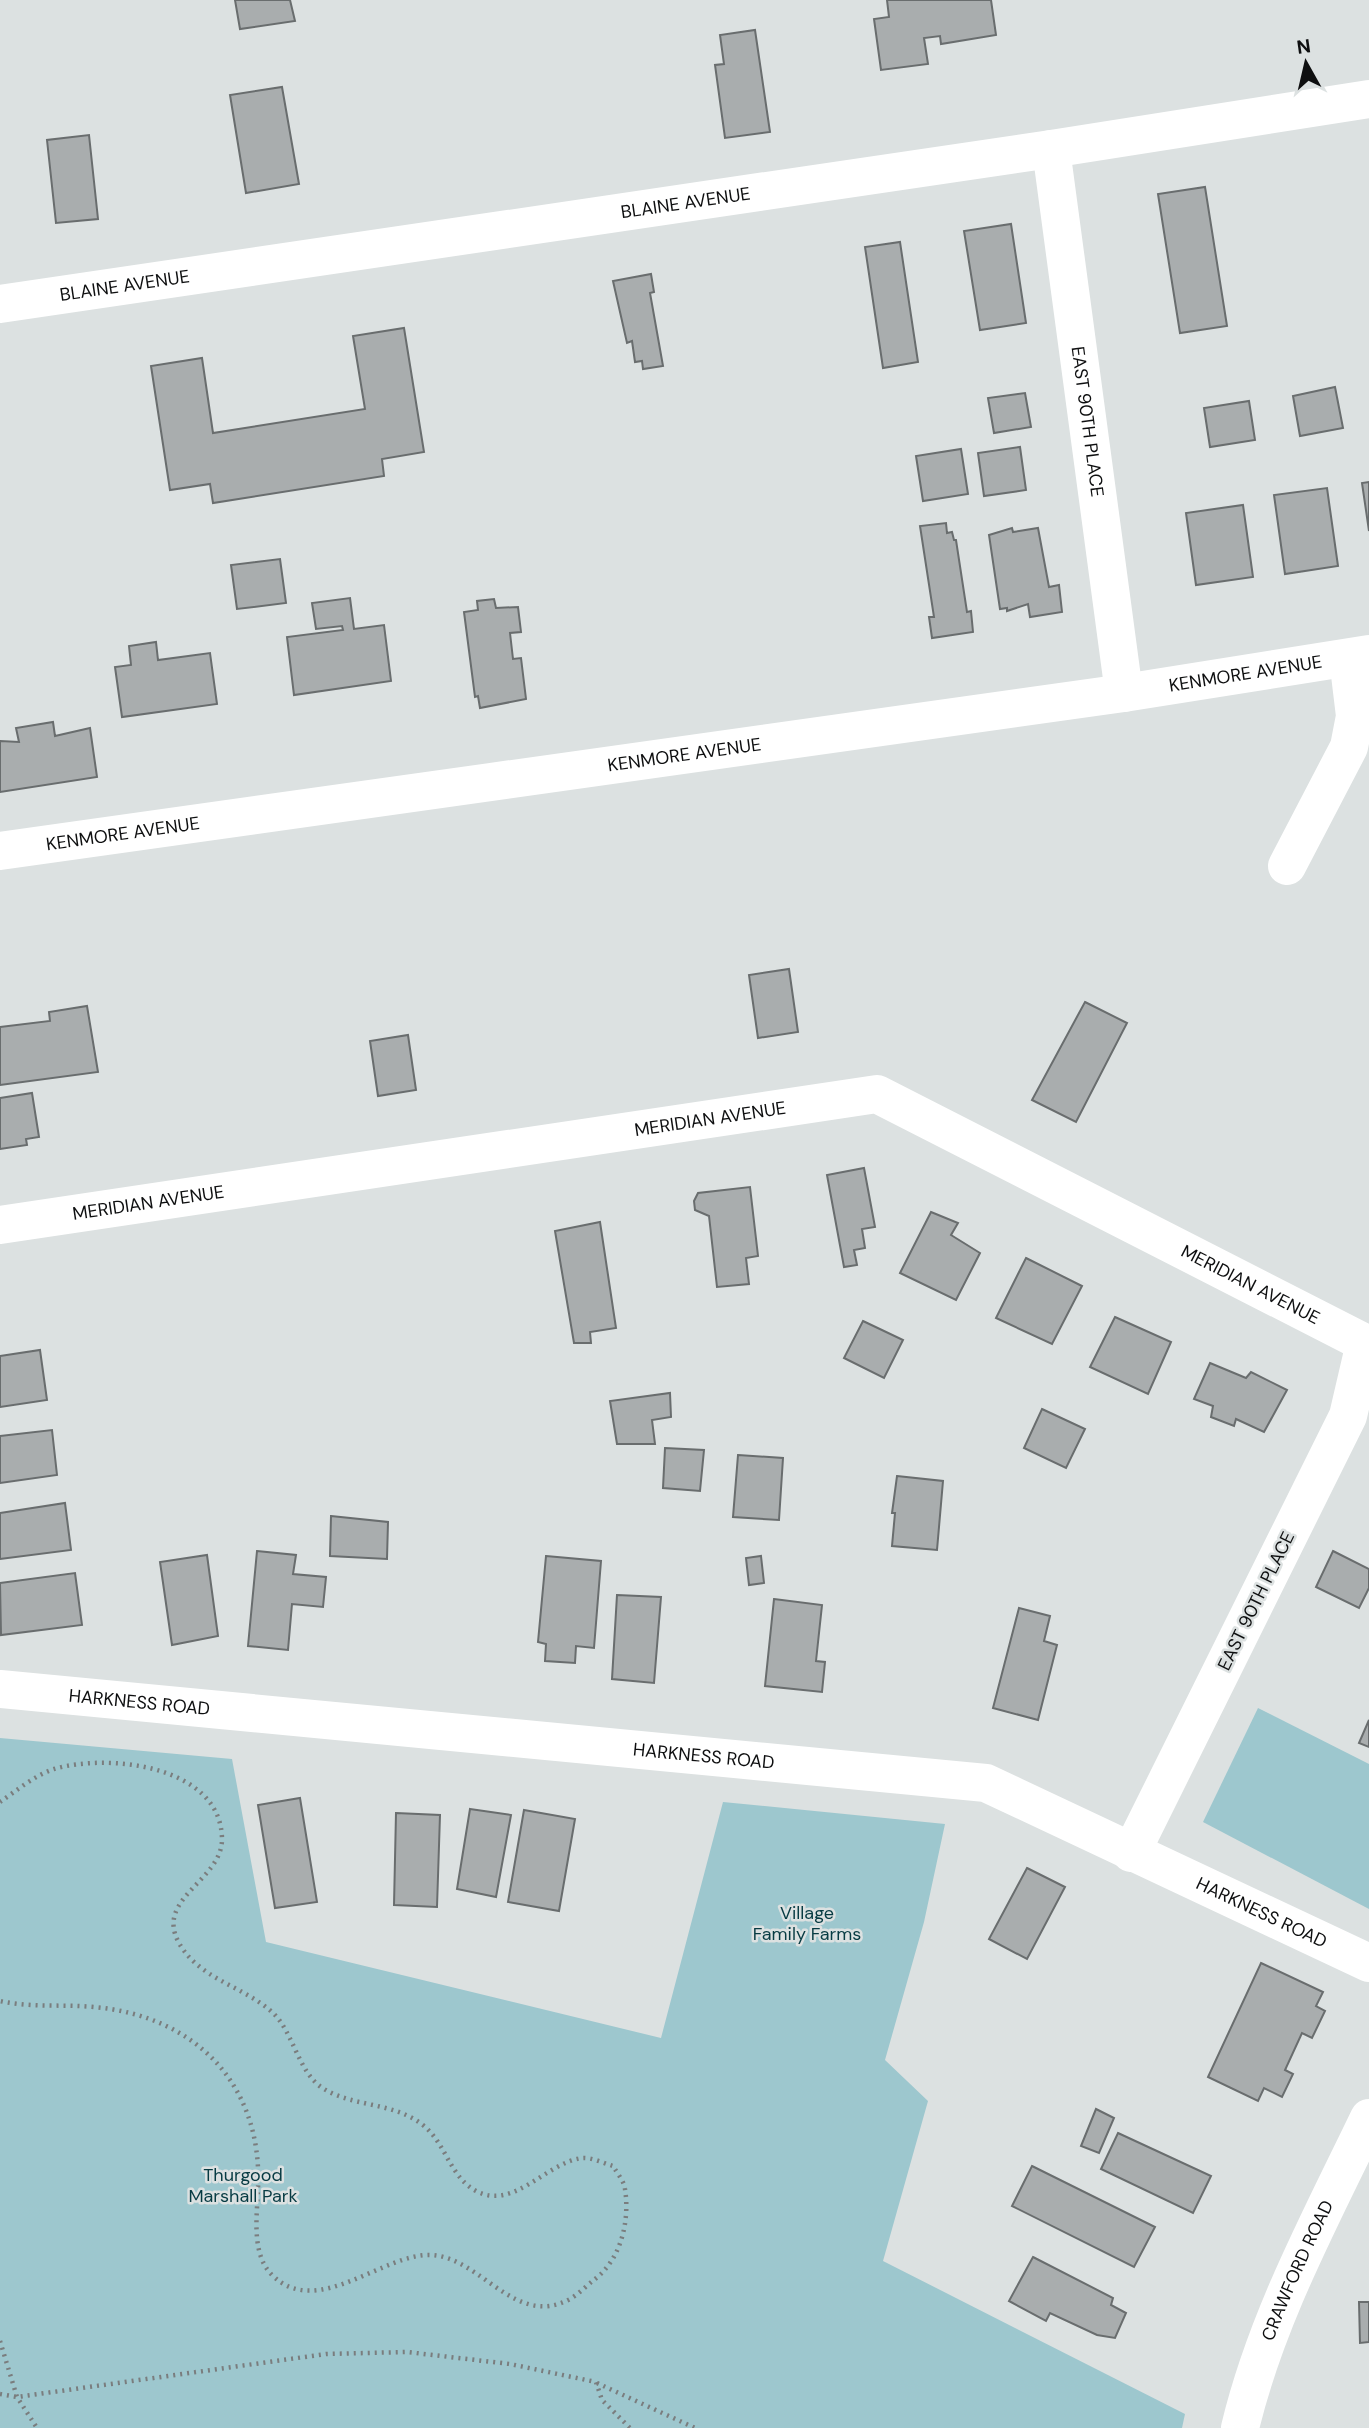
<svg xmlns="http://www.w3.org/2000/svg" width="1369" height="2428" viewBox="0 0 1369 2428" font-family="'DM Sans',sans-serif">
	<style>
		.green { fill: #9dc7ce }
		.building { fill: #a9adae; stroke: #696d6e; stroke-width: 2 }
		.lines { fill: none; stroke-linecap: round; stroke-linejoin: round }
		.path { stroke: #7a7d7e; stroke-width: 4.5; stroke-dasharray: 2 5; stroke-linecap: butt }
		.minor { stroke: #fff; stroke-width: 38 }
		.labels { text-anchor: middle; dominant-baseline: central; stroke-width: 5; stroke-linejoin: round; paint-order: stroke }
		.street-label { font-size: 18px; fill: #0e0f10; stroke: #dce1e1 }
		.park-label { font-size: 18px; fill: #073b43; stroke: #dce1e1 }
	</style>
	<rect width="100%" height="100%" fill="#dce1e1"/>
	<g class="green">
		<polygon points="1258,1708 1369,1764 1369,1909 1203,1822"/>
		<polygon points="0,1738 232,1759 266,1942 661,2038 723,1802 945,1824 924,1922 885,2060 928,2101 883,2261 1185,2414 1182,2428 0,2428"/>
	</g>
	<g class="building">
		<polygon points="235,0 290,0 295,21 240,29"/>
		<polygon points="887,0 991,0 996,35 941,44 940,36 924,38 928,64 881,70 874,19 889,17"/>
		<polygon points="755,30 770,132 725,138 715,65 724,64 720,35"/>
		<polygon points="282,87 299,184 246,193 230,95"/>
		<polygon points="89,135 98,219 56,223 47,140"/>
		<polygon points="1205,187 1227,326 1180,333 1158,194"/>
		<polygon points="1011,224 1026,323 980,330 964,231"/>
		<polygon points="900,242 918,362 883,368 865,247"/>
		<polygon points="651,274 654,292 650,293 663,366 643,369 642,361 635,362 632,341 627,343 613,281"/>
		<polygon points="404,328 424,452 382,459 384,476 213,503 210,484 170,490 151,366 202,358 213,433 365,409 353,336"/>
		<polygon points="1335,387 1343,428 1300,436 1293,396"/>
		<polygon points="1025,393 1031,427 994,433 988,398"/>
		<polygon points="1249,401 1255,440 1210,447 1204,408"/>
		<polygon points="1020,447 1026,490 984,496 978,453"/>
		<polygon points="961,449 968,494 923,501 916,456"/>
		<polygon points="1369,482 1369,531 1362,483"/>
		<polygon points="1327,488 1338,566 1285,574 1274,495"/>
		<polygon points="1243,505 1253,577 1196,585 1186,513"/>
		<polygon points="946,523 947,533 952,532 954,540 956,540 967,612 971,611 973,632 932,638 929,617 934,617 920,526"/>
		<polygon points="1012,528 1013,532 1038,528 1049,587 1059,585 1062,612 1030,617 1028,604 1007,611 1007,608 1000,609 989,535"/>
		<polygon points="280,559 286,603 237,609 231,565"/>
		<polygon points="350,598 354,629 384,625 391,681 294,695 287,637 343,630 342,626 316,629 312,603"/>
		<polygon points="494,599 496,608 518,607 521,632 510,633 513,659 521,658 526,699 480,708 478,696 475,697 464,612 478,610 477,601"/>
		<polygon points="156,642 158,660 210,653 217,704 122,717 115,667 131,665 129,646"/>
		<polygon points="53,722 55,736 90,728 97,777 0,792 0,741 19,742 16,728"/>
		<polygon points="789,969 798,1032 758,1038 749,975"/>
		<polygon points="1085,1002 1127,1023 1076,1122 1032,1100"/>
		<polygon points="87,1006 98,1072 0,1085 0,1027 50,1021 49,1012"/>
		<polygon points="408,1035 416,1090 378,1096 370,1041"/>
		<polygon points="32,1093 39,1137 26,1139 27,1145 0,1149 0,1098"/>
		<polygon points="864,1168 875,1227 862,1229 865,1248 854,1250 857,1265 844,1267 827,1175"/>
		<polygon points="750,1187 758,1256 746,1258 749,1284 717,1287 709,1216 695,1210 694,1201 698,1193"/>
		<polygon points="931,1212 958,1223 951,1235 980,1253 956,1300 900,1273"/>
		<polygon points="600,1222 616,1328 590,1332 591,1343 574,1343 555,1231"/>
		<polygon points="1026,1258 1082,1286 1052,1344 996,1318"/>
		<polygon points="1115,1317 1171,1342 1148,1394 1090,1367"/>
		<polygon points="863,1321 903,1340 884,1378 844,1358"/>
		<polygon points="40,1350 47,1400 0,1407 0,1356"/>
		<polygon points="1210,1363 1246,1378 1251,1372 1287,1390 1264,1432 1236,1419 1234,1426 1211,1417 1213,1406 1194,1399"/>
		<polygon points="670,1393 671,1417 652,1420 655,1444 617,1444 610,1401"/>
		<polygon points="1042,1409 1085,1429 1066,1468 1024,1448"/>
		<polygon points="52,1430 57,1475 0,1483 0,1436"/>
		<polygon points="665,1448 704,1450 700,1491 663,1488"/>
		<polygon points="738,1455 783,1458 779,1520 733,1517"/>
		<polygon points="897,1476 943,1481 937,1550 892,1546 895,1513 892,1513"/>
		<polygon points="65,1503 71,1550 0,1559 0,1513"/>
		<polygon points="331,1516 388,1522 387,1559 330,1556"/>
		<polygon points="257,1551 296,1555 293,1574 326,1577 323,1607 292,1604 288,1650 248,1646"/>
		<polygon points="1333,1551 1369,1569 1369,1588 1359,1608 1316,1587"/>
		<polygon points="207,1555 218,1636 172,1645 160,1562"/>
		<polygon points="546,1556 601,1561 594,1648 576,1646 575,1663 545,1661 546,1644 538,1642"/>
		<polygon points="761,1556 764,1583 749,1585 746,1558"/>
		<polygon points="75,1573 82,1625 1,1635 0,1583"/>
		<polygon points="617,1595 661,1597 654,1683 612,1679"/>
		<polygon points="774,1599 822,1605 816,1661 825,1662 822,1692 765,1686"/>
		<polygon points="1019,1608 1050,1616 1044,1641 1057,1645 1038,1720 993,1708"/>
		<polygon points="1369,1720 1369,1747 1359,1743"/>
		<polygon points="300,1798 317,1902 275,1908 258,1805"/>
		<polygon points="470,1809 511,1815 496,1897 457,1889"/>
		<polygon points="524,1810 575,1819 559,1911 508,1902"/>
		<polygon points="396,1813 440,1815 437,1907 394,1905"/>
		<polygon points="1027,1868 1065,1887 1027,1959 989,1939"/>
		<polygon points="1261,1963 1323,1992 1316,2006 1325,2011 1312,2038 1302,2033 1285,2070 1293,2074 1282,2097 1264,2088 1258,2101 1208,2077"/>
		<polygon points="1096,2109 1114,2118 1099,2153 1081,2146"/>
		<polygon points="1118,2133 1211,2176 1193,2213 1101,2169"/>
		<polygon points="1032,2166 1155,2227 1134,2267 1012,2206"/>
		<polygon points="1033,2257 1113,2298 1111,2305 1126,2313 1115,2338 1097,2335 1050,2313 1046,2321 1009,2301"/>
		<polygon points="1359,2302 1369,2302 1369,2342 1360,2343"/>
	</g>
	<g class="lines">
		<g class="path">
			<path d="M0,1802C16,1791 35,1775 54,1769C108,1753 221,1765 222,1839C222,1881 154,1898 179,1943C199,1979 243,1986 272,2012C293,2031 298,2071 321,2087C352,2108 394,2101 424,2126C446,2144 450,2177 476,2191C514,2211 545,2163 582,2158C591,2157 603,2163 613,2166C617,2173 624,2181 625,2189C630,2221 621,2259 595,2279C587,2285 579,2294 570,2299C515,2329 481,2257 431,2255C383,2253 317,2320 272,2275C251,2254 257,2216 258,2189C263,2085 196,2016 94,2007C62,2004 32,2008 0,2001"/>
			<polyline points="0,2341 17,2397 37,2428"/>
			<polyline points="597,2383 695,2428"/>
			<polyline points="0,2394 17,2397 326,2354 407,2352 510,2364 596,2382 602,2400 630,2428"/>
		</g>
		<g class="minor">
			<path id="s1" d="M1051,149L1124,693"/>
			<path id="s2" d="M0,304L1051,149L1369,99"/>
			<path id="s3" d="M0,851L1124,693L1369,654"/>
			<polyline points="1287,866 1349,747 1355,716 1348,658"/>
			<path id="s4" d="M0,1225L877,1094L1365,1343L1348,1416L1131,1853"/>
			<path id="s5" d="M0,1689L986,1783L1369,1963"/>
			<path id="s6" d="M1240,2428C1266,2319 1321,2218 1369,2118"/>
		</g>
	</g>
	<g class="labels">
		<g class="street-label">
			<text stroke="none"><textPath href="#s2" startOffset="693">BLAINE AVENUE</textPath></text>
			<text stroke="none"><textPath href="#s2" startOffset="126">BLAINE AVENUE</textPath></text>
			<text stroke="none"><textPath href="#s1" startOffset="275">EAST 90TH PLACE</textPath></text>
			<text stroke="none"><textPath href="#s3" startOffset="1258">KENMORE AVENUE</textPath></text>
			<text stroke="none"><textPath href="#s3" startOffset="691">KENMORE AVENUE</textPath></text>
			<text stroke="none"><textPath href="#s3" startOffset="124">KENMORE AVENUE</textPath></text>
			<text stroke="none"><textPath href="#s4" startOffset="718">MERIDIAN AVENUE</textPath></text>
			<text stroke="none"><textPath href="#s4" startOffset="150">MERIDIAN AVENUE</textPath></text>
			<text stroke="none"><textPath href="#s4" startOffset="1306">MERIDIAN AVENUE</textPath></text>
			<text transform="translate(1256 1601) rotate(-64)">EAST 90TH PLACE</text>
			<text stroke="none"><textPath href="#s5" startOffset="140">HARKNESS ROAD</textPath></text>
			<text stroke="none"><textPath href="#s5" startOffset="707">HARKNESS ROAD</textPath></text>
			<text stroke="none"><textPath href="#s5" startOffset="1295">HARKNESS ROAD</textPath></text>
			<text stroke="none"><textPath href="#s6" startOffset="168">CRAWFORD ROAD</textPath></text>
		</g>
		<g class="park-label">
			<text x="807" y="1913">Village<tspan x="807" dy="21">Family Farms</tspan></text>
			<text x="243" y="2175">Thurgood<tspan x="243" dy="21">Marshall Park</tspan></text>
		</g>
	</g>
	<g transform="translate(1306 63) rotate(352)" stroke="#dce1e1" stroke-width="5" paint-order="stroke">
	<path d="M0-5L12 26L0 18L-12 26Z" fill="#0e0f10"/>
	<text y="-10" font-size="19" font-weight="bold" text-anchor="middle" fill="#0e0f10">N</text>
	</g>
</svg>
